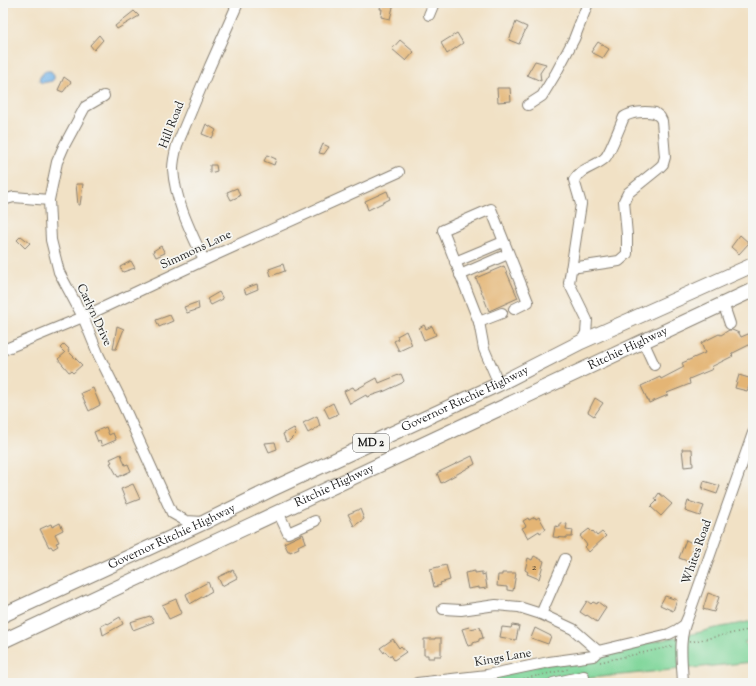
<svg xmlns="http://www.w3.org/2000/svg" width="756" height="686" viewBox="0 0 756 686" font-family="'Sorts Mill Goudy',serif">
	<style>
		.green { fill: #7ed599; stroke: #4d785a }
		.water { fill: #74b4e8; stroke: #486882 }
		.building { fill: #e4b575 }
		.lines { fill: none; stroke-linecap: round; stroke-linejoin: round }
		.minor-casing { stroke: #867e70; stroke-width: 12 }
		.highway-casing { stroke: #867e70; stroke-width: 16 }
		.path { stroke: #867e70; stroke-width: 1.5; stroke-dasharray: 1 3; stroke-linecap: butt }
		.minor { stroke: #fff; stroke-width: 10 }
		.highway { stroke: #fff; stroke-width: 14 }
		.labels { text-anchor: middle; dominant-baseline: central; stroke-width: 3.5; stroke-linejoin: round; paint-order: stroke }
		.number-label { font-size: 10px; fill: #4e4232 }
		.shield { fill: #f6f6f2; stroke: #5d5d5c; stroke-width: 1 }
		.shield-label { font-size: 11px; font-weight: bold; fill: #1c1c1c }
		.street-label { font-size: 12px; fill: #1c1c1c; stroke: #f6f6f2 }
	</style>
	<rect width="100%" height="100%" fill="#f6f6f2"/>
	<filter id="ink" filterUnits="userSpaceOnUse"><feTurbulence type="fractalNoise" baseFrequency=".025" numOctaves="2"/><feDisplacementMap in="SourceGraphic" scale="8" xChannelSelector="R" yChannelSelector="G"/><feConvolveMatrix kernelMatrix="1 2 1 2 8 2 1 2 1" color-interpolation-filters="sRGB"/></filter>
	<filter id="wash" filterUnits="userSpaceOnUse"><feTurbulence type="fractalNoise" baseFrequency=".012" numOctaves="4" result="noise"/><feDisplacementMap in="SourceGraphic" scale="16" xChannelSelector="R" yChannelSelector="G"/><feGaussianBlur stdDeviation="0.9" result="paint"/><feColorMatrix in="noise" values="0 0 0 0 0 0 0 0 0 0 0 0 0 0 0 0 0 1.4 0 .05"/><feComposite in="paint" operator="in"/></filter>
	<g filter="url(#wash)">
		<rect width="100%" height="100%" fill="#f1e1c5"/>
		<polygon class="green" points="753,621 753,640 744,642 753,651 753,662 590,678 583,683 450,683 701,632 711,629"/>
		<polygon class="water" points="45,71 51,71 54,76 54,79 52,81 42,83 39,81 40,77"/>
		<g id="blocks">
			<g class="building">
				<polygon points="381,3 394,3 390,19 381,17 382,9 380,9"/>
				<polygon points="134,11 139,16 117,29 115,26"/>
				<polygon points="516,22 527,27 519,44 509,40"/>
				<polygon points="457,33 463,43 447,54 441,43"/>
				<polygon points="99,35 103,40 94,50 90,45"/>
				<polygon points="400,40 414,52 406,61 392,49"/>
				<polygon points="598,42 609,49 603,58 591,52"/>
				<polygon points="535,61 546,64 540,73 541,81 527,75"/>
				<polygon points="64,77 71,82 63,92 58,90"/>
				<polygon points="497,88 510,88 511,101 498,102"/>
				<polygon points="206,124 216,130 212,138 202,134"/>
				<polygon points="323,144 329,147 324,154 319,153"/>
				<polygon points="267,155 276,159 274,165 264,161"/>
				<polygon points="210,165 216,165 217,171 210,173"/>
				<polygon points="76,184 83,184 80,205 78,205"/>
				<polygon points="237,188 240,196 231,200 227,192"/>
				<polygon points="387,191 390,199 368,210 365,201"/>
				<polygon points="740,235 749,243 739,254 731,247"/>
				<polygon points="21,236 30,243 25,248 17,240"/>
				<polygon points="161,246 165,253 156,257 153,251"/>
				<polygon points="131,261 135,268 123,272 120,267"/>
				<polygon points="283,264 285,271 271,276 269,269"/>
				<polygon points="504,266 518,298 489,311 476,278"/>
				<polygon points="257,284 258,289 246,294 244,289"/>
				<polygon points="219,292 223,299 211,305 207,299"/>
				<polygon points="198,302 199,309 187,313 184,307"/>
				<polygon points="170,315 173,321 159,327 156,320"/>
				<polygon points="424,325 426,329 432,326 436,335 424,340 419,328"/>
				<polygon points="117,326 124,329 116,349 113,349"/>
				<polygon points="729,330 732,330 739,333 741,337 753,332 753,343 731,354 733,356 711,367 713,369 689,379 690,384 667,393 668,395 649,403 641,386 660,377 661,379 684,367 682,363 705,353 701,343 719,334 721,335"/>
				<polygon points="406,331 412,345 399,351 394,341 398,339 397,336"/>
				<polygon points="64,344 69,349 68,351 82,365 73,373 71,371 69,372 58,359 65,353 60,348"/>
				<polygon points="401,374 404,381 402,383 385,391 367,397 366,395 350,404 344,391 353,387 355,390 377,378 379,383"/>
				<polygon points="739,375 752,379 747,391 735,388"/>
				<polygon points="93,388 100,405 89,411 81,393"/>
				<polygon points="595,398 603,403 594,416 588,412"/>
				<polygon points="333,403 338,414 329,418 324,408"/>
				<polygon points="317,416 320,426 308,433 303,423"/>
				<polygon points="106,427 109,435 113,433 116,440 102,446 100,441 98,442 94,432"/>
				<polygon points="294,428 296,434 289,441 286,442 283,434"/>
				<polygon points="275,442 277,449 269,452 265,443"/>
				<polygon points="682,449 692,449 693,466 684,467"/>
				<polygon points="121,454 125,465 128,464 131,471 118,477 110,463 112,462 110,459"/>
				<polygon points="472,456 475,464 441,483 437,473"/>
				<polygon points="704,481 720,486 717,494 702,489"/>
				<polygon points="133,484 140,499 127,504 121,489"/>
				<polygon points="659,493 672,504 661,516 651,507 657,501 655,499"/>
				<polygon points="688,501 704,506 700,516 685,511"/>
				<polygon points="360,509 364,519 354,526 348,514"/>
				<polygon points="535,517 536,519 539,517 546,529 540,533 539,531 528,538 522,528 526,526 523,521 528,518 529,520"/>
				<polygon points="60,523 63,530 55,534 59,542 56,543 58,546 53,549 51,546 49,547 40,529 51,524 52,527"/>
				<polygon points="560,523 567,524 566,529 573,530 572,537 566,537 566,538 553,537 555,526 560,527"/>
				<polygon points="589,529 592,532 593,531 597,536 602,532 606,536 589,552 585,547 587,545 580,536"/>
				<polygon points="303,534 306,542 298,546 299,548 290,552 290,551 288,551 284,543"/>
				<polygon points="686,540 694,544 692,550 694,551 690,562 679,558"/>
				<polygon points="534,556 544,561 539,579 527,574 528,572 525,570 528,558 532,560"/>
				<polygon points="446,565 450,580 440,583 441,585 434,587 430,569"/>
				<polygon points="233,570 237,578 222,586 218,577"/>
				<polygon points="475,571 475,573 482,572 482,575 485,574 487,588 479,589 479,587 468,589 465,573"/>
				<polygon points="502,573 516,573 513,591 507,590 507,587 497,586 498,575 502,575"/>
				<polygon points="208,582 212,591 190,604 186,594"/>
				<polygon points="708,593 719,597 714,612 703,609"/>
				<polygon points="665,596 677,600 673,611 660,605"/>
				<polygon points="176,599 182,613 169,619 162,605"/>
				<polygon points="587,601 591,604 593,602 597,604 598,602 606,608 597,622 587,615 586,616 580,612"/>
				<polygon points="150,616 154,622 133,630 130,622"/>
				<polygon points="120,617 123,624 103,635 101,626 107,623 108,624"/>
				<polygon points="512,625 519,626 516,640 500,637 502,627 511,628"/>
				<polygon points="469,627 470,629 480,627 483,638 479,639 479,641 473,643 473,645 468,646 462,629"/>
				<polygon points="535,628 551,636 548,644 531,638"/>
				<polygon points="435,638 441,638 441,656 434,656 434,658 428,658 428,655 424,655 424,639 435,639"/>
				<polygon points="393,639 399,648 401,646 406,652 394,660 391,655 389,656 385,651 384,653 380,648"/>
			</g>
		</g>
	</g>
	<g filter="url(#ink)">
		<use href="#blocks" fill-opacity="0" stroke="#867e70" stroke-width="1"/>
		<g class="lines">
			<g class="minor-casing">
				<g id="minor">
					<polyline points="429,15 434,3"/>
					<polyline points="104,96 85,107 64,146 57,162 49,200 51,240 59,272 83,317 99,356 119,396 172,513 186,521 203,522"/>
					<polyline points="528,105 542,96 556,73 574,39 588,3"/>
					<polyline points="3,200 14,197 49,200"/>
					<path d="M204,260C191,232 175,201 173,169C173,161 175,153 177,145L210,66L238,3"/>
					<polyline points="455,262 503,242"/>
					<path d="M571,268L619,261L627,254V235L624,201L628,193L659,168L663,164L665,157L662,121L660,117L655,113C645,111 631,112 624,117C620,126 610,153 605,158C595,167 581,168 574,180L581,204L569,283L587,320L586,333L581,342"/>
					<polyline points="460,275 508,254"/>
					<polyline points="723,303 730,324"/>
					<polyline points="479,322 502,313"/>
					<polyline points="643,341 654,365"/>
					<polyline points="3,350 83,317 213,256 399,172"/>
					<polyline points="499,384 484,349 479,322 443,230 491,209 528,302 514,309"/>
					<polyline points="278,512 288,533 315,521"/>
					<polyline points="443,609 461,610 496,605 519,607 541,614 573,629 598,651"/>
					<polyline points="541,614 565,559"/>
					<polyline points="417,683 487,675 549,662 593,656 598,651 669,634 677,630 683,626"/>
					<polyline points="553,683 584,676 583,683"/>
					<path d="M683,683C682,661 678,637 688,617L753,433"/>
				</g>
			</g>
			<g class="highway-casing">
				<g id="highway">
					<path id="s1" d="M3,615L205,522L270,490L499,384L581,342L753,265"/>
					<path id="s2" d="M3,641L753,290"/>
				</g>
			</g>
			<g class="path">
				<polyline points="690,642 753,629"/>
				<polyline points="600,662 674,646"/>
				<polyline points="504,683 569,669"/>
			</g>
			<use href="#minor" class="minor"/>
			<use href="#highway" class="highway"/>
		</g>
	</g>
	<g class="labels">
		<g class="number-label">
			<text x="534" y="567">2</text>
		</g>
		<rect class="shield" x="353" y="434" width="36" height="18" rx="3"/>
		<g class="shield-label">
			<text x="371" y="443">MD 2</text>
		</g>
		<g class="street-label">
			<text transform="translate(172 125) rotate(-69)">Hill Road</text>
			<text transform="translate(196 250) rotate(-25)">Simmons Lane</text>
			<text transform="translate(94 315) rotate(65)">Carlyn Drive</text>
			<text stroke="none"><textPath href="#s2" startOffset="690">Ritchie Highway</textPath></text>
			<text stroke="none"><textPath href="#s1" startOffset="510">Governor Ritchie Highway</textPath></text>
			<text stroke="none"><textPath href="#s2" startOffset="366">Ritchie Highway</textPath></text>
			<text stroke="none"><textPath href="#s1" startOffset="186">Governor Ritchie Highway</textPath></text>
			<text transform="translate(697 552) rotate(-71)">Whites Road</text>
			<text transform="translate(503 658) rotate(-10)">Kings Lane</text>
		</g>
	</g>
	<rect width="756" height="686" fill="none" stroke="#f6f6f2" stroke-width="16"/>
</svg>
